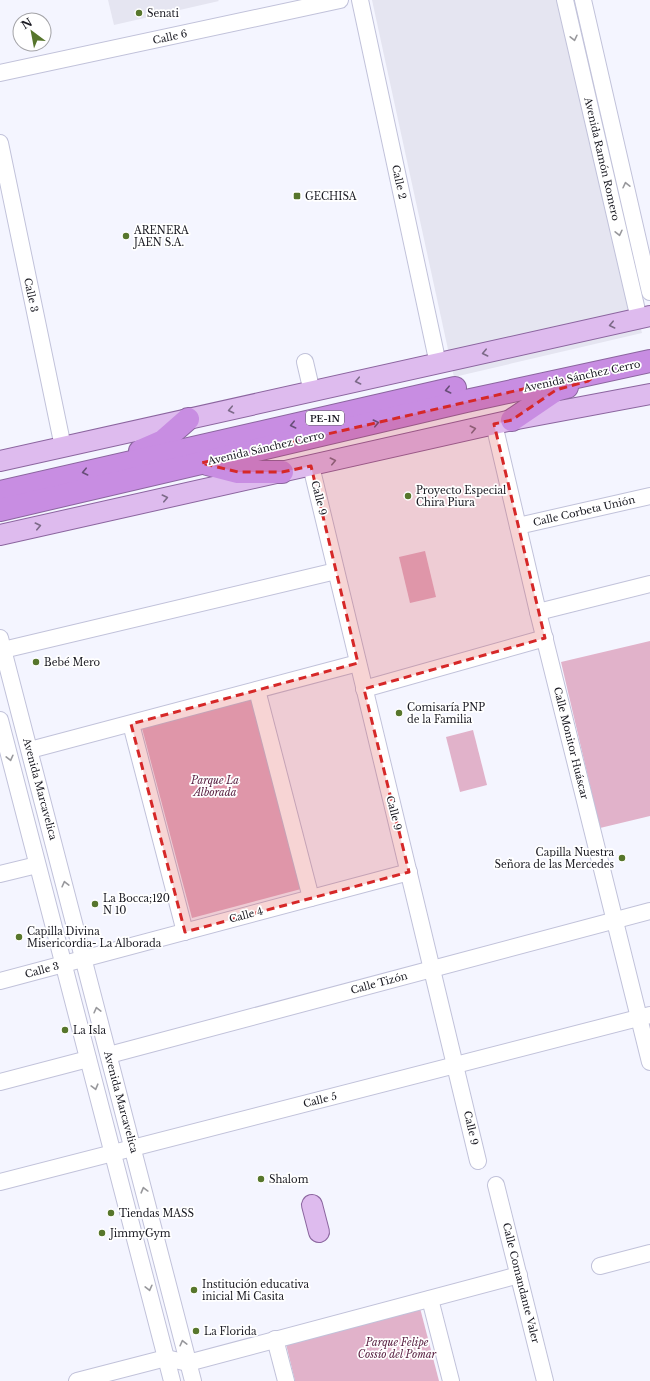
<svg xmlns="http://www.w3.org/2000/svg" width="650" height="1381" viewBox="0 0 650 1381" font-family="'Libre Baskerville',serif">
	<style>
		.built { fill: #e5e5f1 }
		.green { fill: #e1b2ca }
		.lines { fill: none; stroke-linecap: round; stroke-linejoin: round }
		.minor-casing { stroke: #c1c2da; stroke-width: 18 }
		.major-casing { stroke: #8b659f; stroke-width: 22 }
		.highway-casing { stroke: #8b659f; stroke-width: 24 }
		.minor { stroke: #fff; stroke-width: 16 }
		.major { stroke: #debbee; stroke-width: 20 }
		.highway { stroke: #c88de2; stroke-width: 22 }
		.oneway { stroke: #98989c }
		.oneway2 { stroke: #7c6a88 }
		.oneway3 { stroke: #684e78 }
		.marked { fill: #d62828; fill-opacity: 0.2; stroke: #d62828; stroke-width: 3; stroke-dasharray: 8 5; stroke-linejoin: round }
		.poi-dot { fill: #57762c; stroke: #fff; stroke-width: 1.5 }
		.labels { text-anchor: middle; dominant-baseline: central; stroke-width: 3.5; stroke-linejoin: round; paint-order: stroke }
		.shield { fill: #fff; stroke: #5f5f64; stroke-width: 1 }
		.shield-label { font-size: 9px; font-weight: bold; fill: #1a1a22 }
		.poi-label { font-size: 10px; fill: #1a1a22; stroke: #fff; text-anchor: start }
		.street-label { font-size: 10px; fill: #1a1a22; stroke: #fff }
		.park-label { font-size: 10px; font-style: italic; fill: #5a2243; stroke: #fff }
	</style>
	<rect width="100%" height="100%" fill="#f4f5ff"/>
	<g class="built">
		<polygon points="108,0 218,0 219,1 114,25"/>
		<polygon points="372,0 560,0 642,333 454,377"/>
	</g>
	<g class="green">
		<polygon points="425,551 436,597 410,603 399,557"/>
		<polygon points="650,641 650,816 600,828 561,662"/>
		<polygon points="251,700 301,889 192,918 142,728"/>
		<polygon points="473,730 487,785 460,792 446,737"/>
		<polygon points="420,1308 439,1381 295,1381 286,1344"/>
	</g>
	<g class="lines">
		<g class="minor-casing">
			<g id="minor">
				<polyline points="360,0 438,364"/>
				<polyline points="565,0 639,319"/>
				<polyline points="583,0 650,292"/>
				<polyline points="0,73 340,0"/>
				<polyline points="0,143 63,447"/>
				<polyline points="305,362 312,392"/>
				<polyline points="494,424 538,612 650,1062"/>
				<polyline points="311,466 478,1161"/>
				<polyline points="518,526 650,496"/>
				<polyline points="538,612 650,584"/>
				<polyline points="0,638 193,1381"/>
				<polyline points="3,650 336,571"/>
				<polyline points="364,689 545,638"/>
				<polyline points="257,690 311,898"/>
				<polyline points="0,720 172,1381"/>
				<polyline points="131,724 185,932"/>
				<polyline points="30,750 358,663"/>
				<polyline points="0,874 37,865"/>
				<polyline points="0,981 409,872"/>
				<polyline points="109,1055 650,911"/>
				<polyline points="0,1082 88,1059"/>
				<polyline points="0,1182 650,1015"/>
				<polyline points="496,1185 545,1381"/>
				<polyline points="600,1266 650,1253"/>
				<polyline points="430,1299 451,1381"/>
				<polyline points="275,1339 286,1381"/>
				<polyline points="77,1381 166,1358 188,1363 519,1275"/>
			</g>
		</g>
		<g class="major-casing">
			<g id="major">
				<polyline points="0,461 650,316"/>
				<polyline points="0,535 512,420 650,394"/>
				<polyline points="312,1205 319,1232"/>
			</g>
		</g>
		<g class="highway-casing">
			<g id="highway">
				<polyline points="512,420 556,390 567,387"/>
				<polyline points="140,451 163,441 188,419"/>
				<polyline points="207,464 238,472 282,472"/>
				<polyline points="0,492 455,388"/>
				<polyline points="0,510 466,401 650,361"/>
			</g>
		</g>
		<use href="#minor" class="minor"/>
		<use href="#major" class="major"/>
		<use href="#highway" class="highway"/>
	</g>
	<defs><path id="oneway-chevron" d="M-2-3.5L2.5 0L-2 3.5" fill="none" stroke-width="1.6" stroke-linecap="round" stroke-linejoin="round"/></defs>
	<g class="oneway">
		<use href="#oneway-chevron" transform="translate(574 38) rotate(77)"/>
		<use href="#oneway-chevron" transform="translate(626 185) rotate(-103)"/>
		<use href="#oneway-chevron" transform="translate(619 233) rotate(77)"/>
		<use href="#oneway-chevron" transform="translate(10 758) rotate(76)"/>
		<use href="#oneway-chevron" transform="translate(65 884) rotate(-104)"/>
		<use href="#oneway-chevron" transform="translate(97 1010) rotate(-104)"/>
		<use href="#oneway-chevron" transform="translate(95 1087) rotate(75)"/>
		<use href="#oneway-chevron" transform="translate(144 1190) rotate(-105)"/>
		<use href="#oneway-chevron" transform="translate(149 1288) rotate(76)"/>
		<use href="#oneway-chevron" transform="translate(183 1343) rotate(-104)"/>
	</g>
	<g class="oneway2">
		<use href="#oneway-chevron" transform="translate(612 325) rotate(167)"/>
		<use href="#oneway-chevron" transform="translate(485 353) rotate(167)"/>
		<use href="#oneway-chevron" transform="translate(358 381) rotate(168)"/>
		<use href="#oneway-chevron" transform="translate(231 410) rotate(168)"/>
		<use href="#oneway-chevron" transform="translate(473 429) rotate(-13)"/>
		<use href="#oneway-chevron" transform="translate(333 461) rotate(-13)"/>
		<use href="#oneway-chevron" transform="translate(165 498) rotate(-13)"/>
		<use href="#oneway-chevron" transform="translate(38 526) rotate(-13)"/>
	</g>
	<g class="oneway3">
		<use href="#oneway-chevron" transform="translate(448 390) rotate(167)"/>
		<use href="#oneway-chevron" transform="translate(376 423) rotate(-13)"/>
		<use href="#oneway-chevron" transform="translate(293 425) rotate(167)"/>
		<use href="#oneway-chevron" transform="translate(85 472) rotate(167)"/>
	</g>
	<path class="marked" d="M602,371L588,381L556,390L512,420L494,424L545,638L364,689L409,872L185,932L131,724L358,663L311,466L282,472H238L201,463Z"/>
	<g class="poi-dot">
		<circle cx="139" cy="13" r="4"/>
		<rect x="293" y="192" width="8" height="8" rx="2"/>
		<circle cx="126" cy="236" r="4"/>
		<circle cx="408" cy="496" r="4"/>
		<circle cx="36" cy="662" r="4"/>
		<circle cx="399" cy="713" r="4"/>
		<circle cx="622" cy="858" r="4"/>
		<circle cx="95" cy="904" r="4"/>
		<circle cx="19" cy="937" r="4"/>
		<circle cx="65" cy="1030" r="4"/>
		<circle cx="261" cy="1179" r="4"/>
		<circle cx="111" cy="1213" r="4"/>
		<circle cx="102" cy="1233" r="4"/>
		<circle cx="194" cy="1290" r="4"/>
		<circle cx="196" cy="1331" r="4"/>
	</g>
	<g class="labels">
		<rect class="shield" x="306" y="411" width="38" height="14" rx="3"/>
		<g class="shield-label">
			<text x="325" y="418">PE-1N</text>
		</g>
		<g class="poi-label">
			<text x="147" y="13">Senati</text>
			<text x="305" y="196">GECHISA</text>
			<text x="134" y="230">ARENERA<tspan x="134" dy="12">JAEN S.A.</tspan></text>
			<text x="416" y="490">Proyecto Especial<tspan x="416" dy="12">Chira Piura</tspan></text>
			<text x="44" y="662">Bebé Mero</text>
			<text x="407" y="707">Comisaría PNP<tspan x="407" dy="12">de la Familia</tspan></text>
			<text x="614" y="852" text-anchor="end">Capilla Nuestra<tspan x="614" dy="12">Señora de las Mercedes</tspan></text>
			<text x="103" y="898">La Bocca;120<tspan x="103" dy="12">N 10</tspan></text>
			<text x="27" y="931">Capilla Divina<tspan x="27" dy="12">Misericordia- La Alborada</tspan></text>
			<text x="73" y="1030">La Isla</text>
			<text x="269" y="1179">Shalom</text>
			<text x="119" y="1213">Tiendas MASS</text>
			<text x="110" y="1233">JimmyGym</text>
			<text x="202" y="1284">Institución educativa<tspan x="202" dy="12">inicial Mi Casita</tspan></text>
			<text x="204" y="1331">La Florida</text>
		</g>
		<g class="street-label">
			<text transform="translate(170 37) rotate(-12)">Calle 6</text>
			<text transform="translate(602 159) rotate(77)">Avenida Ramón Romero</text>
			<text transform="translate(399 182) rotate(78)">Calle 2</text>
			<text transform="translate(31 295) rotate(78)">Calle 3</text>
			<text transform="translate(582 376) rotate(-12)">Avenida Sánchez Cerro</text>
			<text transform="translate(266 448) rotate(-13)">Avenida Sánchez Cerro</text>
			<text transform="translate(319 498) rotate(76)">Calle 9</text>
			<text transform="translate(584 511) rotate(-13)">Calle Corbeta Unión</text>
			<text transform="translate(571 743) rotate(76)">Calle Monitor Huáscar</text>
			<text transform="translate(40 789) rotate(75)">Avenida Marcavelica</text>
			<text transform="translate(394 813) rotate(76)">Calle 9</text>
			<text transform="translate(246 915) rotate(-15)">Calle 4</text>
			<text transform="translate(42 970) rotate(-15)">Calle 3</text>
			<text transform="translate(379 983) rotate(-15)">Calle Tizón</text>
			<text transform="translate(320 1100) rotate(-14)">Calle 5</text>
			<text transform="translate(121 1102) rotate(75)">Avenida Marcavelica</text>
			<text transform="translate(471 1128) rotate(77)">Calle 9</text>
			<text transform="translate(521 1283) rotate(76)">Calle Comandante Valer</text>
		</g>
		<g class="park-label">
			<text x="215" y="780">Parque La<tspan x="215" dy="12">Alborada</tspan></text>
			<text x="397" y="1342">Parque Felipe<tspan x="397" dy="12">Cossío del Pomar</tspan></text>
		</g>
	</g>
	<g transform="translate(32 32) rotate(328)"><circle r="19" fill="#ffffff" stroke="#a3a3a7"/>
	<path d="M0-3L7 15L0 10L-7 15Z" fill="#57762c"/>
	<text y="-6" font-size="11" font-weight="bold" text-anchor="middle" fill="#1a1a22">N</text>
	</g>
</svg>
